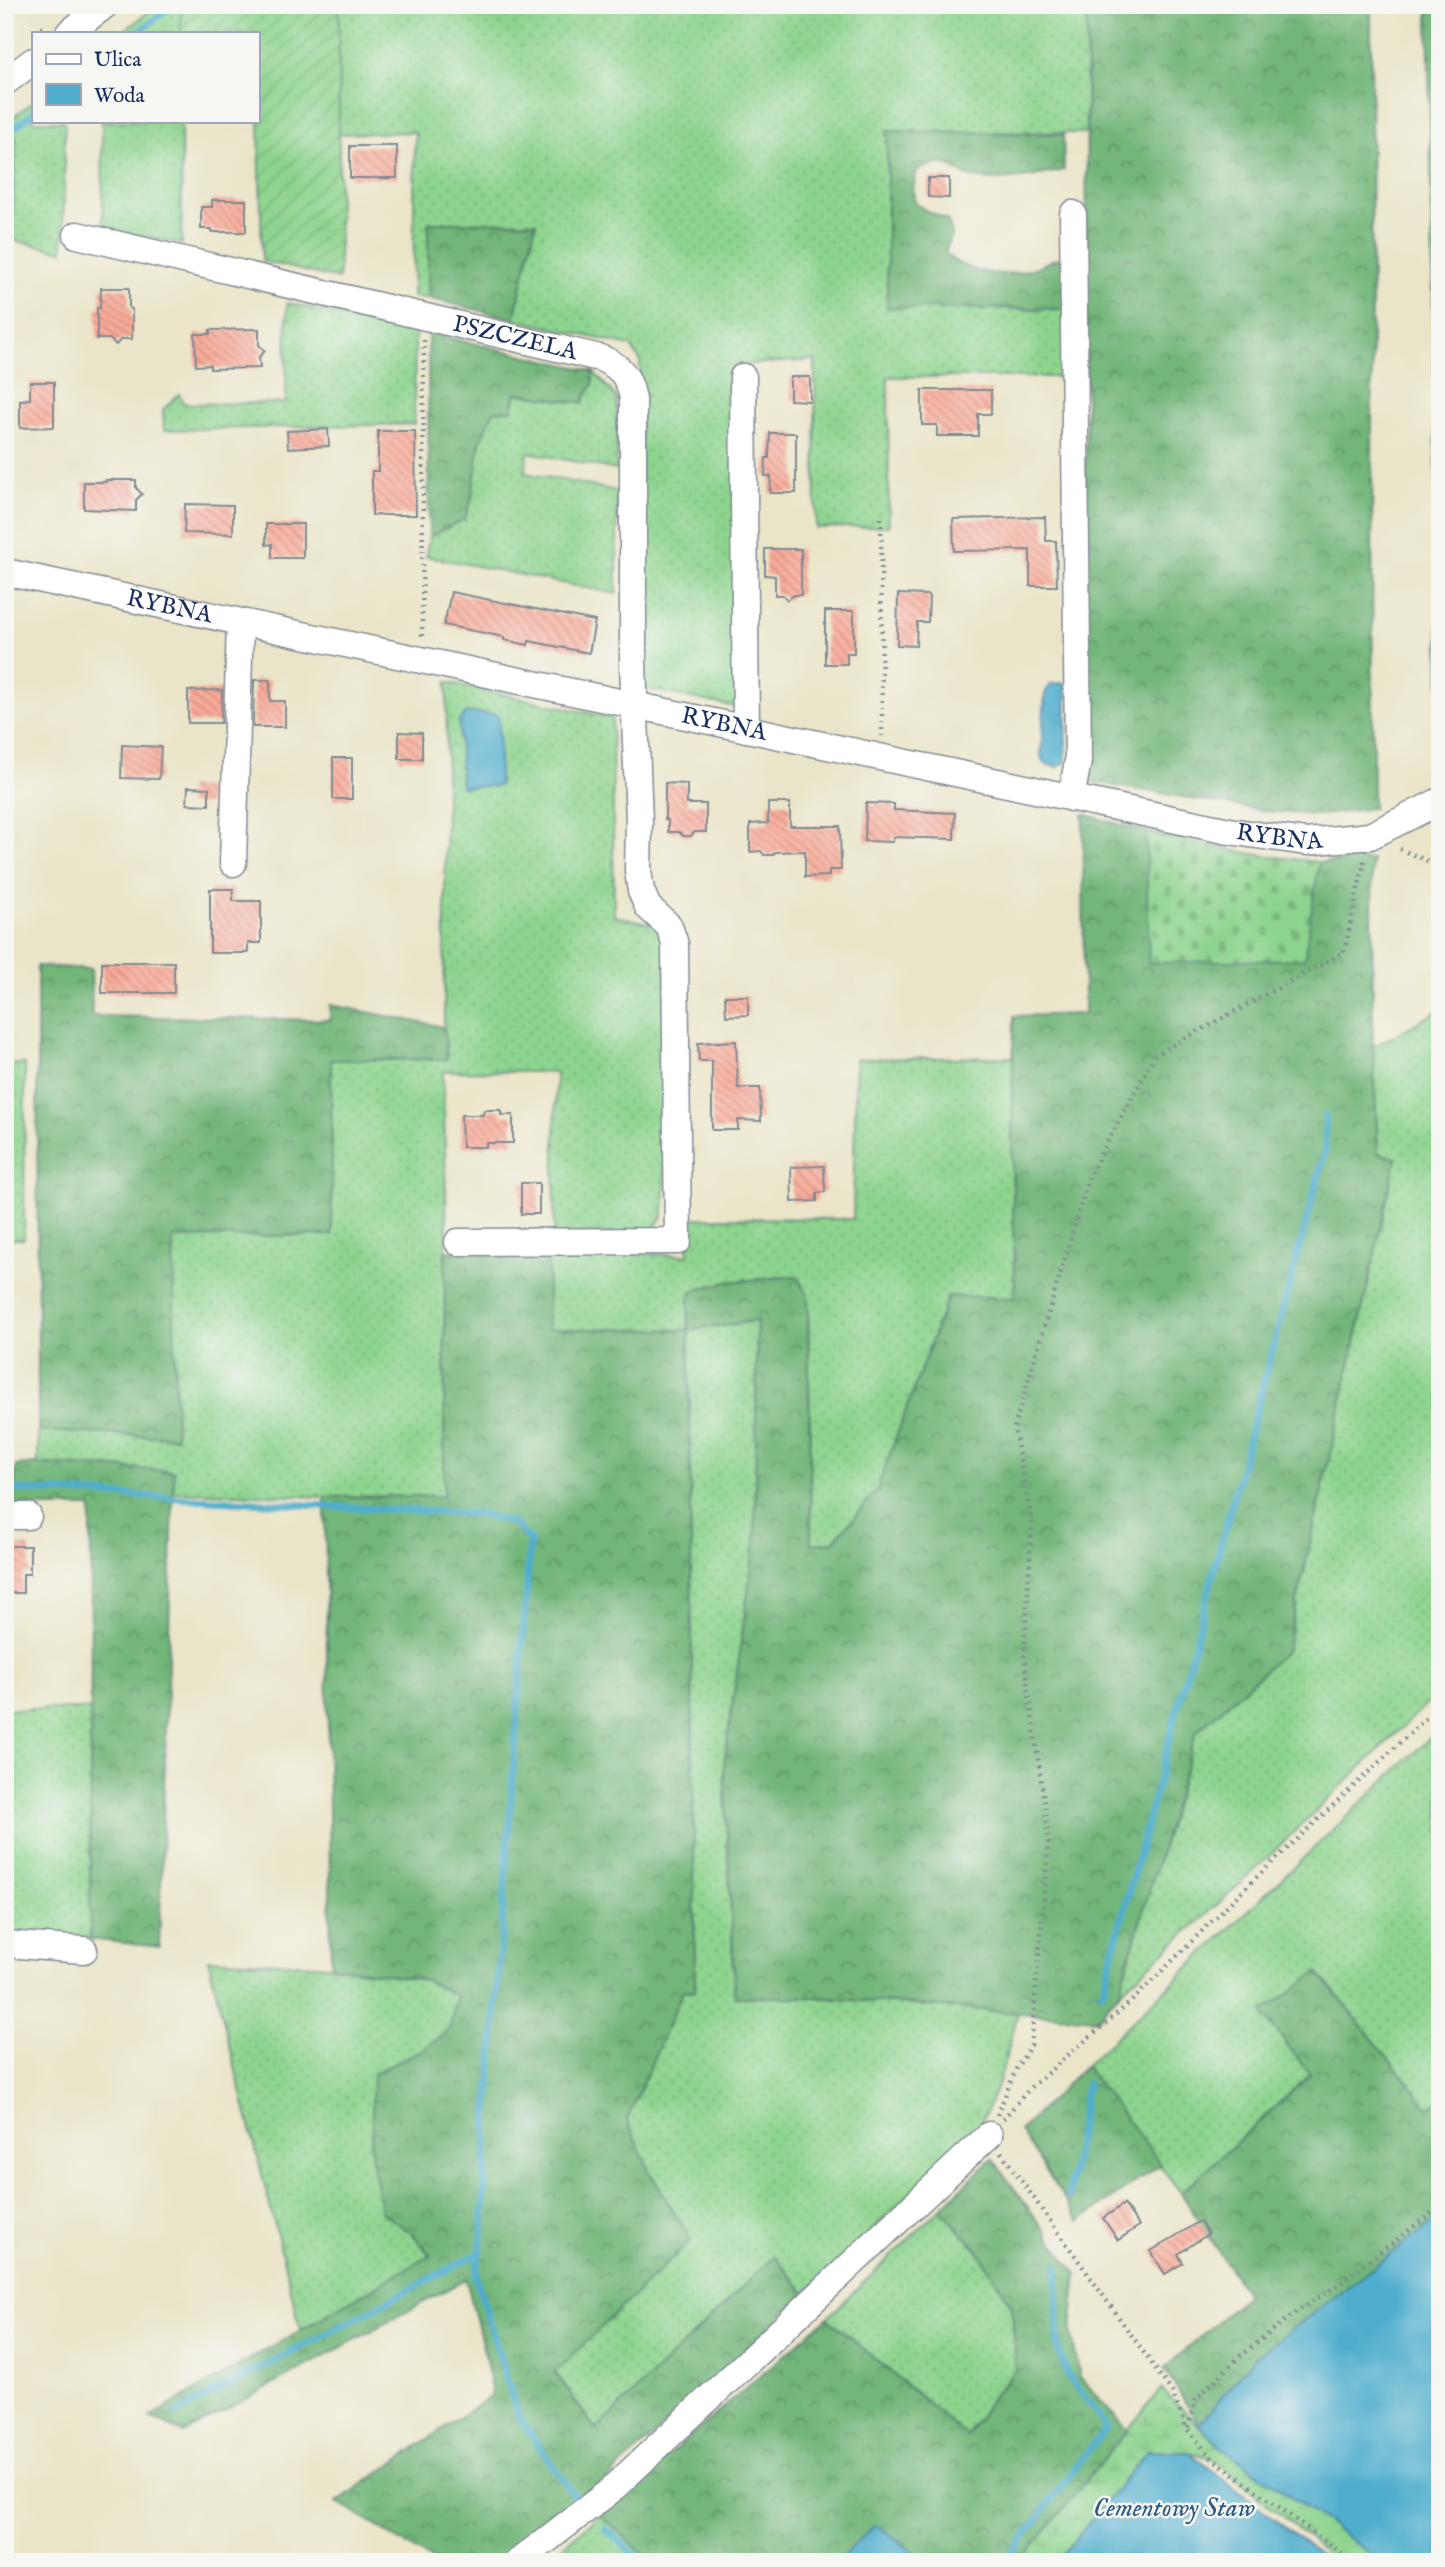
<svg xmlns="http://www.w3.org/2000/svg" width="1445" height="2567" viewBox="0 0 1445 2567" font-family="'IM FELL English',serif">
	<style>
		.grass { fill: url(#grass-dots); stroke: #548276; stroke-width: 2 }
		.forest { fill: url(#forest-crowns); stroke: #46726c; stroke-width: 2 }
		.wetland { fill: url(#wetland-marsh); stroke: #548276; stroke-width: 2 }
		.cemetery { fill: url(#cemetery-stones); stroke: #548276; stroke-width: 2 }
		.garden { fill: url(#garden-furrows); stroke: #548276; stroke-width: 2 }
		.water { fill: #4faecd; stroke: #356e96; stroke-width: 2 }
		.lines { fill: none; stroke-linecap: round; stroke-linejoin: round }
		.stream { stroke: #4faecd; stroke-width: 7 }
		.building { fill: url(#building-back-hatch) }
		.minor-casing { stroke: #828a93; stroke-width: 29 }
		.path { stroke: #828a93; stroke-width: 4.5; stroke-dasharray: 2 5; stroke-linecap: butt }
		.minor { stroke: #fff; stroke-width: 26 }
		.labels { text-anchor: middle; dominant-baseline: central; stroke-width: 5; stroke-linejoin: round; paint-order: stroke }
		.street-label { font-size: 24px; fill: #1b2f5e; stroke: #f6f6f2 }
		.water-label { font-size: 26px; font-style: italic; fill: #2d5b85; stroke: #f6f6f2 }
	</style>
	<defs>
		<pattern id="grass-dots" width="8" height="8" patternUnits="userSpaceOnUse" patternTransform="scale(1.75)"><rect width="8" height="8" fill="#8dd48e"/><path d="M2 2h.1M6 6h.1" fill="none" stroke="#79b67d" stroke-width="1.8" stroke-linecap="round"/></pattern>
		<pattern id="forest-crowns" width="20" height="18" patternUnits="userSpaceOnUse" patternTransform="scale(1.75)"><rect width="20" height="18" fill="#72b679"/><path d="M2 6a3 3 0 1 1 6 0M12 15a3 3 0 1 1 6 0" fill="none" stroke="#5d9466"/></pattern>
		<pattern id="wetland-marsh" width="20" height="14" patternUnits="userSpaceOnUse" patternTransform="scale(1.75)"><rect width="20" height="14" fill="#8dd48e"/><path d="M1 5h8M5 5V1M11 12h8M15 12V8" fill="none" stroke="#79b67d"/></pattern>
		<pattern id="cemetery-stones" width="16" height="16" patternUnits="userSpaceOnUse" patternTransform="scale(1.75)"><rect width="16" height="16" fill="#8dd48e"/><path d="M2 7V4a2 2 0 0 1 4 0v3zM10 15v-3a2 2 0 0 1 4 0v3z" fill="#79b67d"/></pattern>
		<pattern id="garden-furrows" width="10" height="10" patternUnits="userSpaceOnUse" patternTransform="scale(1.75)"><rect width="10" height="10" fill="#8dd48e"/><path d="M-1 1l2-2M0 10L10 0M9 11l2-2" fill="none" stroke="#79b67d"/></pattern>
		<pattern id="building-back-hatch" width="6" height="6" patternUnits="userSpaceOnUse" patternTransform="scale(1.75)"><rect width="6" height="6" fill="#faaa98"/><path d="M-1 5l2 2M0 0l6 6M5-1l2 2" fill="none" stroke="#ca8b7f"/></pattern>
	</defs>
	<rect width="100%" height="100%" fill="#f6f6f2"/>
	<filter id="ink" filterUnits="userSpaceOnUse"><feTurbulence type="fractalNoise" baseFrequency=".0143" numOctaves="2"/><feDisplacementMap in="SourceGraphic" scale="14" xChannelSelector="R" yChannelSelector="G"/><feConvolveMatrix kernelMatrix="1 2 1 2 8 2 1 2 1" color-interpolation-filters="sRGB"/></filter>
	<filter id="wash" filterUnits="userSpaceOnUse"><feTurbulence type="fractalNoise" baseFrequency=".00686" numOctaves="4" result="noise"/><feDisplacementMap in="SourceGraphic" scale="28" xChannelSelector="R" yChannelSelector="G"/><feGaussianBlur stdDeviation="1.57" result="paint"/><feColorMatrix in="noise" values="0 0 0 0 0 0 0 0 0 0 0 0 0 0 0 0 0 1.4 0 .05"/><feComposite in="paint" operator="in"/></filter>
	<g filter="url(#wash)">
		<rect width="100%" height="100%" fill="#eae5c8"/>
		<g class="grass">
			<polygon points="158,5 187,5 181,10 181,33 121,33"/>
			<polygon points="339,5 1087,5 1086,133 887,132 887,307 1066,309 1066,377 888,377 889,526 816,528 815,360 737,365 740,708 643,688 640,360 630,346 514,319 536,223 429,223 428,298 413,297 415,132 338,134"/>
			<polygon points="33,102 33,121 65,121 63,251 12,240 16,137 5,144 5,123"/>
			<polygon points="102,121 181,121 182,244 103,228"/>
			<polygon points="287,303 415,331 414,424 164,430 163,410 179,394 184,404 286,403"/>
			<path d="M593,371L617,398V470L528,452L525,473L617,491V594L426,556L429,537L465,518C476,485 473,440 494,411C499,404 509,398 515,393L582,403L593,384Z"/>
			<polygon points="447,682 612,718 614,916 657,925 666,937 665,1203 662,1218 649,1234 554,1233 556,1072 443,1071 447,1235 445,1251 444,1497 325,1497 174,1492 174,1471 38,1464 38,1431 175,1437 173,1237 332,1235 331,1060 447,1059 444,1027"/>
			<polygon points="1440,1010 1440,1691 1240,1884 1119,1993 1196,1732 1286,1651 1396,1158 1378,1153 1373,1047"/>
			<polygon points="1013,1057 1012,1137 1015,1298 948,1296 876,1493 833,1542 811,1544 808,1296 797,1276 727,1282 689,1329 757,1320 755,1542 724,1766 735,1996 815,1997 1018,2013 999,2082 978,2130 805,2293 774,2257 596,2430 554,2372 691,2240 649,2171 626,2120 683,1990 695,1990 689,1330 547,1329 548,1252 688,1255 688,1218 853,1219 856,1059"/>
			<polygon points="5,1064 25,1064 24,1239 5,1239"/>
			<polygon points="5,1709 92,1709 90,1939 5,1936"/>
			<polygon points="1440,1728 1440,2101 1429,2108 1310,2075 1181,2193 1085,2066"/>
			<polygon points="208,1959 331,1966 426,1980 456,1995 450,2028 426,2048 373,2074 381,2211 413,2234 430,2255 301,2330"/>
			<polygon points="940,2209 976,2248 1012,2306 1016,2370 992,2397 966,2437 827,2318"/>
			<polygon points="600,2515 652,2562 543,2562"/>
		</g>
		<g class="forest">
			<polygon points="1087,5 1371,5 1373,808 1321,815 1274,812 1085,781"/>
			<polygon points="1428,5 1440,5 1440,693"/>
			<path d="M887,131L1063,134L1064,170C1036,176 1006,183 977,178C945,173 957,153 917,170C906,210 919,205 948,221L952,234L945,253C966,274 1007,279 1035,268C1047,264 1052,257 1066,258V309L887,308Z"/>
			<polygon points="16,136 11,211 5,212 5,144"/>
			<polygon points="536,222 514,319 428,298 428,223"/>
			<polygon points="428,333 593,371 593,384 582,403 516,393 512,410 494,411 480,441 472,497 465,519 429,537"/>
			<path d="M1083,814C1159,836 1238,857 1317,862C1335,863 1354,861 1372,860L1373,1047L1378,1153L1396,1158L1286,1651L1196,1732L1119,1993L1097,2019L815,1997H735L724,1766L755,1542L757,1321L689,1330L695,1991L683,1990L627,2120L649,2171L691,2240L555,2372L596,2430L774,2256L805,2293L586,2499L498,2562H435L337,2502L492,2395L485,2355L466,2279L184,2433L150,2417L430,2255L413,2234L381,2212L371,2153L373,2074L426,2048L450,2028L456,1996L426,1980L331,1966L325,1497L444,1496L445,1251L548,1252V1329L688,1330L689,1298L695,1290L727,1282L797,1276L808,1296L811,1544L833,1542L876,1492L948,1296L1015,1298L1012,1137L1014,1016L1084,1014Z"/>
			<polygon points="37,966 91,969 92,1016 330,1020 330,1005 444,1027 447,1059 331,1060 332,1235 173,1238 176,1437 38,1431"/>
			<polygon points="38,1464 174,1471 159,1947 90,1939 91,1507 13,1507 16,1466"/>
			<polygon points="1318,1972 1429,2108 1440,2101 1440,2224 1254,2358 1199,2424 1164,2369 1247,2295 1181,2193 1310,2075 1262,2012"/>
			<polygon points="1085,2066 1161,2164 1079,2221 1020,2131"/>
			<polygon points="992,2158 1077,2274 1071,2331 1080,2377 1127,2430 1020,2562 652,2562 600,2515 827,2318 967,2436 992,2397 1016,2370 1012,2306 976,2248 940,2209"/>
		</g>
		<polygon class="wetland" points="1161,2389 1221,2447 1382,2562 1337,2562 1212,2458 1189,2452 1149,2450 1057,2562 1020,2562"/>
		<polygon class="cemetery" points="1146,833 1252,854 1319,862 1304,959 1149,963"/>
		<polygon class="garden" points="187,5 339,5 339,279 262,261 257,33 181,33 181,9"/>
		<g class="water">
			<polygon points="1061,683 1067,686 1066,762 1058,767 1045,764 1041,757 1045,693 1051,684"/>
			<polygon points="466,713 494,714 499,718 499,786 461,787 459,721"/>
			<polygon points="1440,2217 1440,2562 1382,2562 1221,2447 1199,2424 1254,2358"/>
			<polygon points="1148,2450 1189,2452 1329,2562 1057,2562"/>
			<polygon points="875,2525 914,2552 923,2562 837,2562"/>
		</g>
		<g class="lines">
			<g class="stream">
				<polyline points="137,33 173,5"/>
				<polyline points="5,135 33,113"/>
				<polyline points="5,1489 479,1514 513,1523 530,1540 487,2129 483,2226 476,2278 518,2416 575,2497"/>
				<polyline points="1102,1993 1325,1151 1325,1116"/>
				<polyline points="1068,2197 1087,2083"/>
				<polyline points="176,2413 479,2253"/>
				<polyline points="605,2529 643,2562"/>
				<polyline points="1005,2562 1107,2426 1068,2376 1058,2348 1057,2265"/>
			</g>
		</g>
		<g id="blocks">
			<g class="building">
				<rect x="350" y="146" width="47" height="32"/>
				<polygon points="928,178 949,178 949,198 928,197"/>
				<polygon points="212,200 246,200 246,232 212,232 212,229 201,229 201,207 212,207"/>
				<polygon points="101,288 129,288 129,308 132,309 132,339 121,339 116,345 110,339 97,339 97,308 100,308"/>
				<polygon points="259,329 259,345 265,351 259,357 260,368 210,369 210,365 196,366 195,334 210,334 210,330"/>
				<polygon points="790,377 810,377 810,401 790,400"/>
				<polygon points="30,382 54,382 54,427 20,428 20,400 30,399"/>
				<polygon points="922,390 991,390 991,414 978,414 978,436 937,436 937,425 922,425"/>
				<polygon points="328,429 329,446 288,448 287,431"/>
				<polygon points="378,431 415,431 416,515 372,515 372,471 378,471"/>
				<polygon points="770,433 796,433 796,493 770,493 771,476 765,476 766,458 769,458"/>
				<polygon points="106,480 136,480 136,488 142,494 136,500 136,511 84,509 84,482 106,482"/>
				<polygon points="185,504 233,505 233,534 184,533"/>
				<polygon points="1045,517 1046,541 1056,541 1057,586 1030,586 1030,550 954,551 953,519"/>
				<polygon points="266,524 303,524 303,558 272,558 272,544 266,545"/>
				<polygon points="765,549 801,549 801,595 794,595 787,600 783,595 775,595 775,576 765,575"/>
				<polygon points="451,592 595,621 589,653 529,641 528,645 504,640 504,637 444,625"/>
				<polygon points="898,594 929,595 928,622 917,622 916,646 897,645"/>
				<polygon points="825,611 854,611 854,653 847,653 847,664 825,664"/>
				<polygon points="254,680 270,680 270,701 285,701 285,727 253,727"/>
				<polygon points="222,690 221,723 188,723 188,691"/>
				<polygon points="399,732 422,733 422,759 399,759"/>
				<polygon points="122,745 161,747 159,779 121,778"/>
				<rect x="333" y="758" width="19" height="41"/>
				<polygon points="665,783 687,784 687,804 706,804 706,832 695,832 691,836 683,836 679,832 668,832 668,820 665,820"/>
				<polygon points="188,787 209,788 209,805 187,804"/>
				<polygon points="768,803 790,803 790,826 840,826 841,870 829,870 829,876 805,877 805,851 776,852 772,855 764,855 761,851 750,852 750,824 768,823"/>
				<polygon points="866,803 894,804 894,810 955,813 954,839 893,837 893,842 865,841"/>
				<polygon points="210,889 233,889 233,901 261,901 261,943 248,943 248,953 210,953"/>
				<rect x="102" y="962" width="72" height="31"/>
				<polygon points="725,996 748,996 748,1015 726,1016"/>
				<polygon points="736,1041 738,1088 760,1088 761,1121 738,1120 738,1130 712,1130 712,1061 699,1061 698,1043"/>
				<polygon points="484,1110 501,1110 501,1115 513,1115 513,1143 486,1143 486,1147 462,1147 461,1115 483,1115"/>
				<polygon points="824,1166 825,1192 817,1193 817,1201 792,1202 791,1167"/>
				<rect x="521" y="1183" width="18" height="31"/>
				<polygon points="5,1546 30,1546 30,1574 23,1574 23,1593 5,1593"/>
				<polygon points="1124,2204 1139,2226 1118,2240 1103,2218"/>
				<polygon points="1200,2221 1208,2234 1178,2254 1183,2263 1165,2274 1151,2251"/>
			</g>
		</g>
	</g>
	<g filter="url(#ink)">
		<use href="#blocks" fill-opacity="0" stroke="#828a93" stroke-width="2"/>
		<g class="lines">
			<g class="minor-casing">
				<g id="minor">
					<polyline points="69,33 105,5"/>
					<polyline points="5,82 33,61"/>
					<path id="s1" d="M77,235L600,358C621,366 629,377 633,399V663L639,822L638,871L641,891L648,907L669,926L675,944L678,1241L458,1242"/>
					<polyline points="743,377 746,729"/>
					<path id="s2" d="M5,572L1229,831L1306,842L1370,836L1440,801"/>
					<polyline points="1071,798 1078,761 1073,214"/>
					<polyline points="233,863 240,622"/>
					<polyline points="5,1516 28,1516"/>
					<polyline points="5,1944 84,1950"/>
					<polyline points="518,2562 610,2491 989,2135"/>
				</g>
			</g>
			<g class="path">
				<polyline points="36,33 46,25"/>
				<polyline points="881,518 882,736"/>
				<polyline points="422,636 424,340"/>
				<polyline points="1400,849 1428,861 1440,860"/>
				<polyline points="997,2115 1016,2069 1031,2045 1049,1838 1024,1657 1032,1522 1014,1428 1090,1174 1155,1055 1344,952 1365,858"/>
				<polyline points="1003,2119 1031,2087 1134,1999 1244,1889 1440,1705"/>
				<polyline points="1001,2152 1172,2392 1187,2429 1212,2458 1354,2562"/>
				<polyline points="1188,2428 1196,2399 1238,2358 1296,2312 1335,2287 1440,2206"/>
				<polyline points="5,2549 7,2562"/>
			</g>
			<use href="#minor" class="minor"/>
		</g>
	</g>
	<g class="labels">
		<g class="street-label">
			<text stroke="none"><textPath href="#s1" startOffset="450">PSZCZELA</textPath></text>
			<text stroke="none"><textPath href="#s2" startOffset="168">RYBNA</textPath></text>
			<text stroke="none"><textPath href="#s2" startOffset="735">RYBNA</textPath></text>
			<text stroke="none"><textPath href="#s2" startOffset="1302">RYBNA</textPath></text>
		</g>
		<g class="water-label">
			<text x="1174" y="2508">Cementowy Staw</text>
		</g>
	</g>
	<rect width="1445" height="2567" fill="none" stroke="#f6f6f2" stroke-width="28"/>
	<rect x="32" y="32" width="228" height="91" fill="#f6f6f2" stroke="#9ea6b7" stroke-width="2"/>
	<rect x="46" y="54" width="35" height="10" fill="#ffffff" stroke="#9ea6b7" stroke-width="2"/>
	<text x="94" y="66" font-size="21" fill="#1b2f5e">Ulica</text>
	<rect x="46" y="84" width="35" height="21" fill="#4faecd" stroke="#9ea6b7" stroke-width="2"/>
	<text x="94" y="102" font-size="21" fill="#1b2f5e">Woda</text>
</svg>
